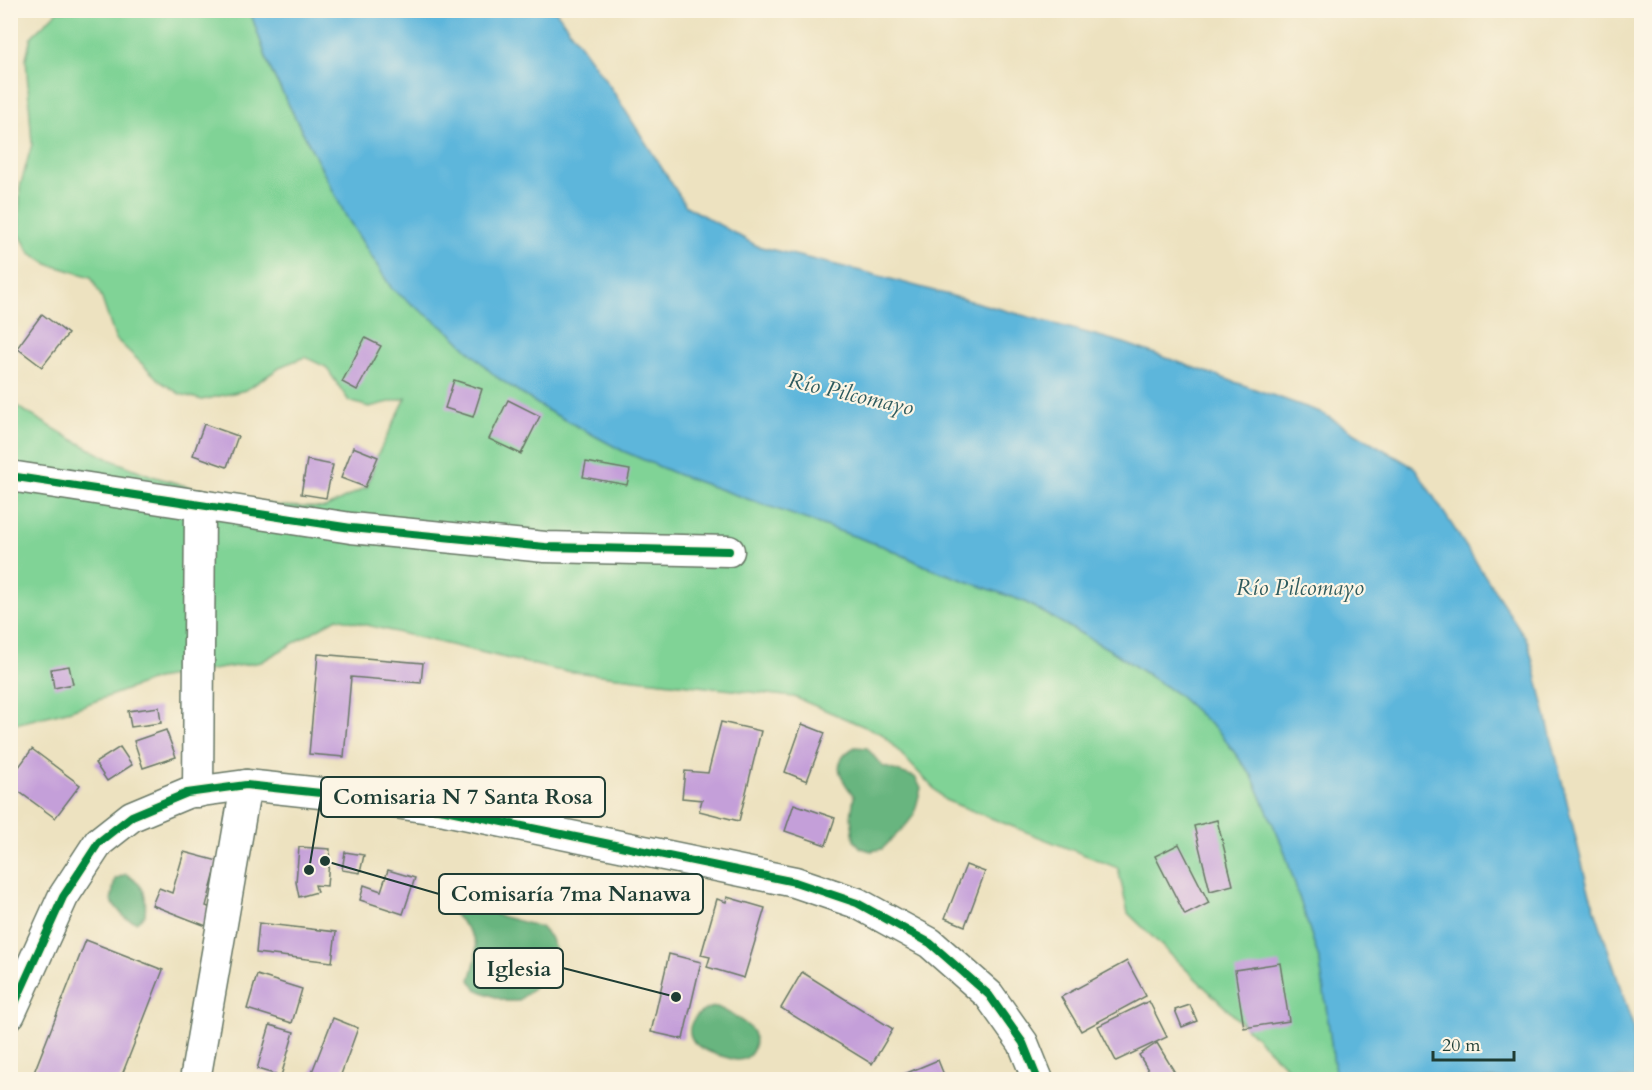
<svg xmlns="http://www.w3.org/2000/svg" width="1652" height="1090" viewBox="0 0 1652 1090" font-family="Cardo,serif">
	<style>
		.green { fill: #80d396; stroke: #508865; stroke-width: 1.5 }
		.forest { fill: #68b57f; stroke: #44795a; stroke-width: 1.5 }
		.water { fill: #5db6db; stroke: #3e7a88; stroke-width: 1.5 }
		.building { fill: #c49fd9 }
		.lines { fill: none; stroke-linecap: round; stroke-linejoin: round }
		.minor-casing { stroke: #677765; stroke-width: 33 }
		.minor { stroke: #fff; stroke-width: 30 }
		.cycleway-casing { stroke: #fcf5e5; stroke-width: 11 }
		.cycleway { stroke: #00873e; stroke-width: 8 }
		.labels { text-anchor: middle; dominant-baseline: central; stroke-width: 4.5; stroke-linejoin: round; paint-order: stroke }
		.water-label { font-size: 22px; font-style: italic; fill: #2e5b5e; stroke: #fcf5e5 }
		.leader { fill: none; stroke: #1f3d34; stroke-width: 2 }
		.callout-dot { fill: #1f3d34; stroke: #fcf5e5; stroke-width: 2 }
		.callout { fill: #fcf5e5; stroke: #1f3d34; stroke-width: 2 }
		.callout-label { font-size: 22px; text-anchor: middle; font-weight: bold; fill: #1f3d34 }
	</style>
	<rect width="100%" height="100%" fill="#fcf5e5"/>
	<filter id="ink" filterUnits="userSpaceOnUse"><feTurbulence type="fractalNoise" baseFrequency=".0167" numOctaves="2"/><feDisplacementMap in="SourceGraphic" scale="12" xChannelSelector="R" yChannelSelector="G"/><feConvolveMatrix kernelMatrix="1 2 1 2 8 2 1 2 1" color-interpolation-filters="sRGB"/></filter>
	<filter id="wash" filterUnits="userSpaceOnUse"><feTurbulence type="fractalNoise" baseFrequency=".008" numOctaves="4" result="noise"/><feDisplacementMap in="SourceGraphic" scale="24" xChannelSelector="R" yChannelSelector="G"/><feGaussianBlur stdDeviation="1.35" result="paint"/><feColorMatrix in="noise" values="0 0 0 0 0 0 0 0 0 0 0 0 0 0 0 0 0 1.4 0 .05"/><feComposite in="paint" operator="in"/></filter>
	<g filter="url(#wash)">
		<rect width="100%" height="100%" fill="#ede2c0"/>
		<polygon class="green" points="58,11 250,11 270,69 346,216 392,289 451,333 495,376 545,409 623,451 679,475 885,547 932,569 1023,601 1112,651 1177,694 1220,733 1252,776 1283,847 1320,962 1336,1079 1299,1079 1128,913 1118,868 945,800 882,734 794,697 556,670 337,618 261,662 156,679 71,710 11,725 10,402 68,437 109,459 152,476 196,489 280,506 325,508 367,487 378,454 406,398 369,407 349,401 326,367 305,357 284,365 246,390 202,400 180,394 161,382 115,338 101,296 91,277 48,264 30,253 19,233 20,187 32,144 26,58 31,37"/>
		<g class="forest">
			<path d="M855,747L867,748L882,766L915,777L921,788L914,815L907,824L882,849L871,851L861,848L854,840L851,817L854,796C840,778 829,762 855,747Z"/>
			<path d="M126,874C145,886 147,893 145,915L136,922L125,918L111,901L115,879Z"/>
			<path d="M464,878C477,879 486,883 497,892L496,915L541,927L550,937L555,949L556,962L552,972L518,1001H506L485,993L476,989L470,980C473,969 479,954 475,942C466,917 439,916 453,883Z"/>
			<path d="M717,1007C726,1011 742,1020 749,1027C762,1040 752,1065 732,1059C721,1056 701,1051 694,1042C681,1025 701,1007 717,1007Z"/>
		</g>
		<polygon class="water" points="250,11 556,11 611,88 686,206 757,246 865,272 1124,343 1320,412 1415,468 1528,642 1588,888 1633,1026 1635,1079 1336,1079 1320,962 1283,847 1252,776 1220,733 1177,694 1112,651 1023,601 932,569 885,547 679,475 623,451 545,409 495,376 451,333 392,289 346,216 270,68"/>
		<g id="blocks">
			<g class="building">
				<polygon points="42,314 68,334 42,367 17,348"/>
				<polygon points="365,338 381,346 357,390 342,382"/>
				<polygon points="454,380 482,389 473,417 445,408"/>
				<polygon points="508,400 540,416 521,454 489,439"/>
				<polygon points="204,424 238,436 227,467 193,455"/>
				<polygon points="353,447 378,457 365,487 341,478"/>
				<polygon points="307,460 333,465 326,498 301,494"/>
				<polygon points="586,462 630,470 627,485 583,477"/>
				<polygon points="318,654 423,663 421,683 351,677 344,757 309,754"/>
				<polygon points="69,666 73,684 54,688 51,669"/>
				<polygon points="159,707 161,723 131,727 128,711"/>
				<polygon points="721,722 761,731 739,821 699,811 702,800 682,798 685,771 708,773"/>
				<polygon points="802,724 825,733 807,781 785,772"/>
				<polygon points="166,730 176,757 143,768 134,741"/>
				<polygon points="120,747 132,765 107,781 95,763"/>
				<polygon points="32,749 80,785 55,818 10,785 10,779"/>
				<polygon points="794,804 835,818 826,845 785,831"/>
				<polygon points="1217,820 1233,885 1210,891 1194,826"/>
				<polygon points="1179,844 1209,903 1185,915 1155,856"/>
				<polygon points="299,847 330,849 327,886 315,885 317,892 299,897 296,882"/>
				<polygon points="184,852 218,861 206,906 221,912 214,929 152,905 159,888 172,893"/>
				<polygon points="345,852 364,855 360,873 342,870"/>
				<polygon points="966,865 985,872 965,926 945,918"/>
				<polygon points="388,870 415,878 403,914 360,900 364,885 381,891"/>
				<polygon points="727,897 765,908 744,978 707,967 710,957 701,955 717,899 726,902"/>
				<polygon points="259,923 336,932 332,962 256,953"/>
				<polygon points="86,940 163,970 120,1080 31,1080"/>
				<polygon points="669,954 701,962 683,1039 651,1032"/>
				<polygon points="1127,961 1146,996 1081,1031 1061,997"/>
				<polygon points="1280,963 1289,1021 1244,1028 1235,970"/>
				<polygon points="802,972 893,1029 872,1064 781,1008"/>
				<polygon points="257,975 302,989 292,1023 247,1009"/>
				<polygon points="1149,1001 1167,1037 1116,1061 1098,1026"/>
				<polygon points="1190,1005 1197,1021 1182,1027 1175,1010"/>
				<polygon points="333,1018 358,1028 339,1080 317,1080 310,1077"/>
				<polygon points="270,1025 294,1032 281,1076 257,1069"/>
				<polygon points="1157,1043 1177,1076 1171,1080 1154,1080 1139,1055"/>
				<polygon points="938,1060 946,1080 904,1080 902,1075"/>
			</g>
		</g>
	</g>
	<g filter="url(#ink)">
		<use href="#blocks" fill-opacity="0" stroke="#677765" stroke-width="1.5"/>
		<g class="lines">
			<g class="minor-casing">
				<g id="minor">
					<polyline points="10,476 351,528 545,547 729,551"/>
					<polyline points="198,792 200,505"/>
					<polyline points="10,1014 63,897 99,842 132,816 187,793 246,785 330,794 445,810 795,882 857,903 930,943 989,995 1023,1043 1038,1080"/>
					<polyline points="195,1080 246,785"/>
				</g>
			</g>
			<use href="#minor" class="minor"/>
			<g class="cycleway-casing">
				<g id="cycleway">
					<polyline points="10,476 351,528 545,547 729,551"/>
					<polyline points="10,1014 63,897 99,842 132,816 187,793 246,785 330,794 445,810 795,882 857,903 930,943 989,995 1023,1043 1038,1080"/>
				</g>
			</g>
			<use href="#cycleway" class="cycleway"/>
		</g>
	</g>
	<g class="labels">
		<g class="water-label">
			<text transform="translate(851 394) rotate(13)">Río Pilcomayo</text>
			<text x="1300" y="588">Río Pilcomayo</text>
		</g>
	</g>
	<path class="leader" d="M309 870L321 797M325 861L439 894M676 997L563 968"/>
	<g class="callout-dot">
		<circle cx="309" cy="870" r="6"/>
		<circle cx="325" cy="861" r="6"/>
		<circle cx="676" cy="997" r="6"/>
	</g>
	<g class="callout">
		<rect x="321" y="777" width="284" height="40" rx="6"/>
		<rect x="439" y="874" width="264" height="40" rx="6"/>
		<rect x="474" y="948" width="89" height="40" rx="6"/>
	</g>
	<g class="callout-label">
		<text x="463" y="804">Comisaria N 7 Santa Rosa</text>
		<text x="571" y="901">Comisaría 7ma Nanawa</text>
		<text x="519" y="976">Iglesia</text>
	</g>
	<rect width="1652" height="1090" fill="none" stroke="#fcf5e5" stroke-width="36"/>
	<path d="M1433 1051v9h81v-9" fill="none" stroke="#1f3d34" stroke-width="3"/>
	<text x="1442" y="1051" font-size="18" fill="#1f3d34" stroke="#fcf5e5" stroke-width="4.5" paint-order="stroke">20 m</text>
</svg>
